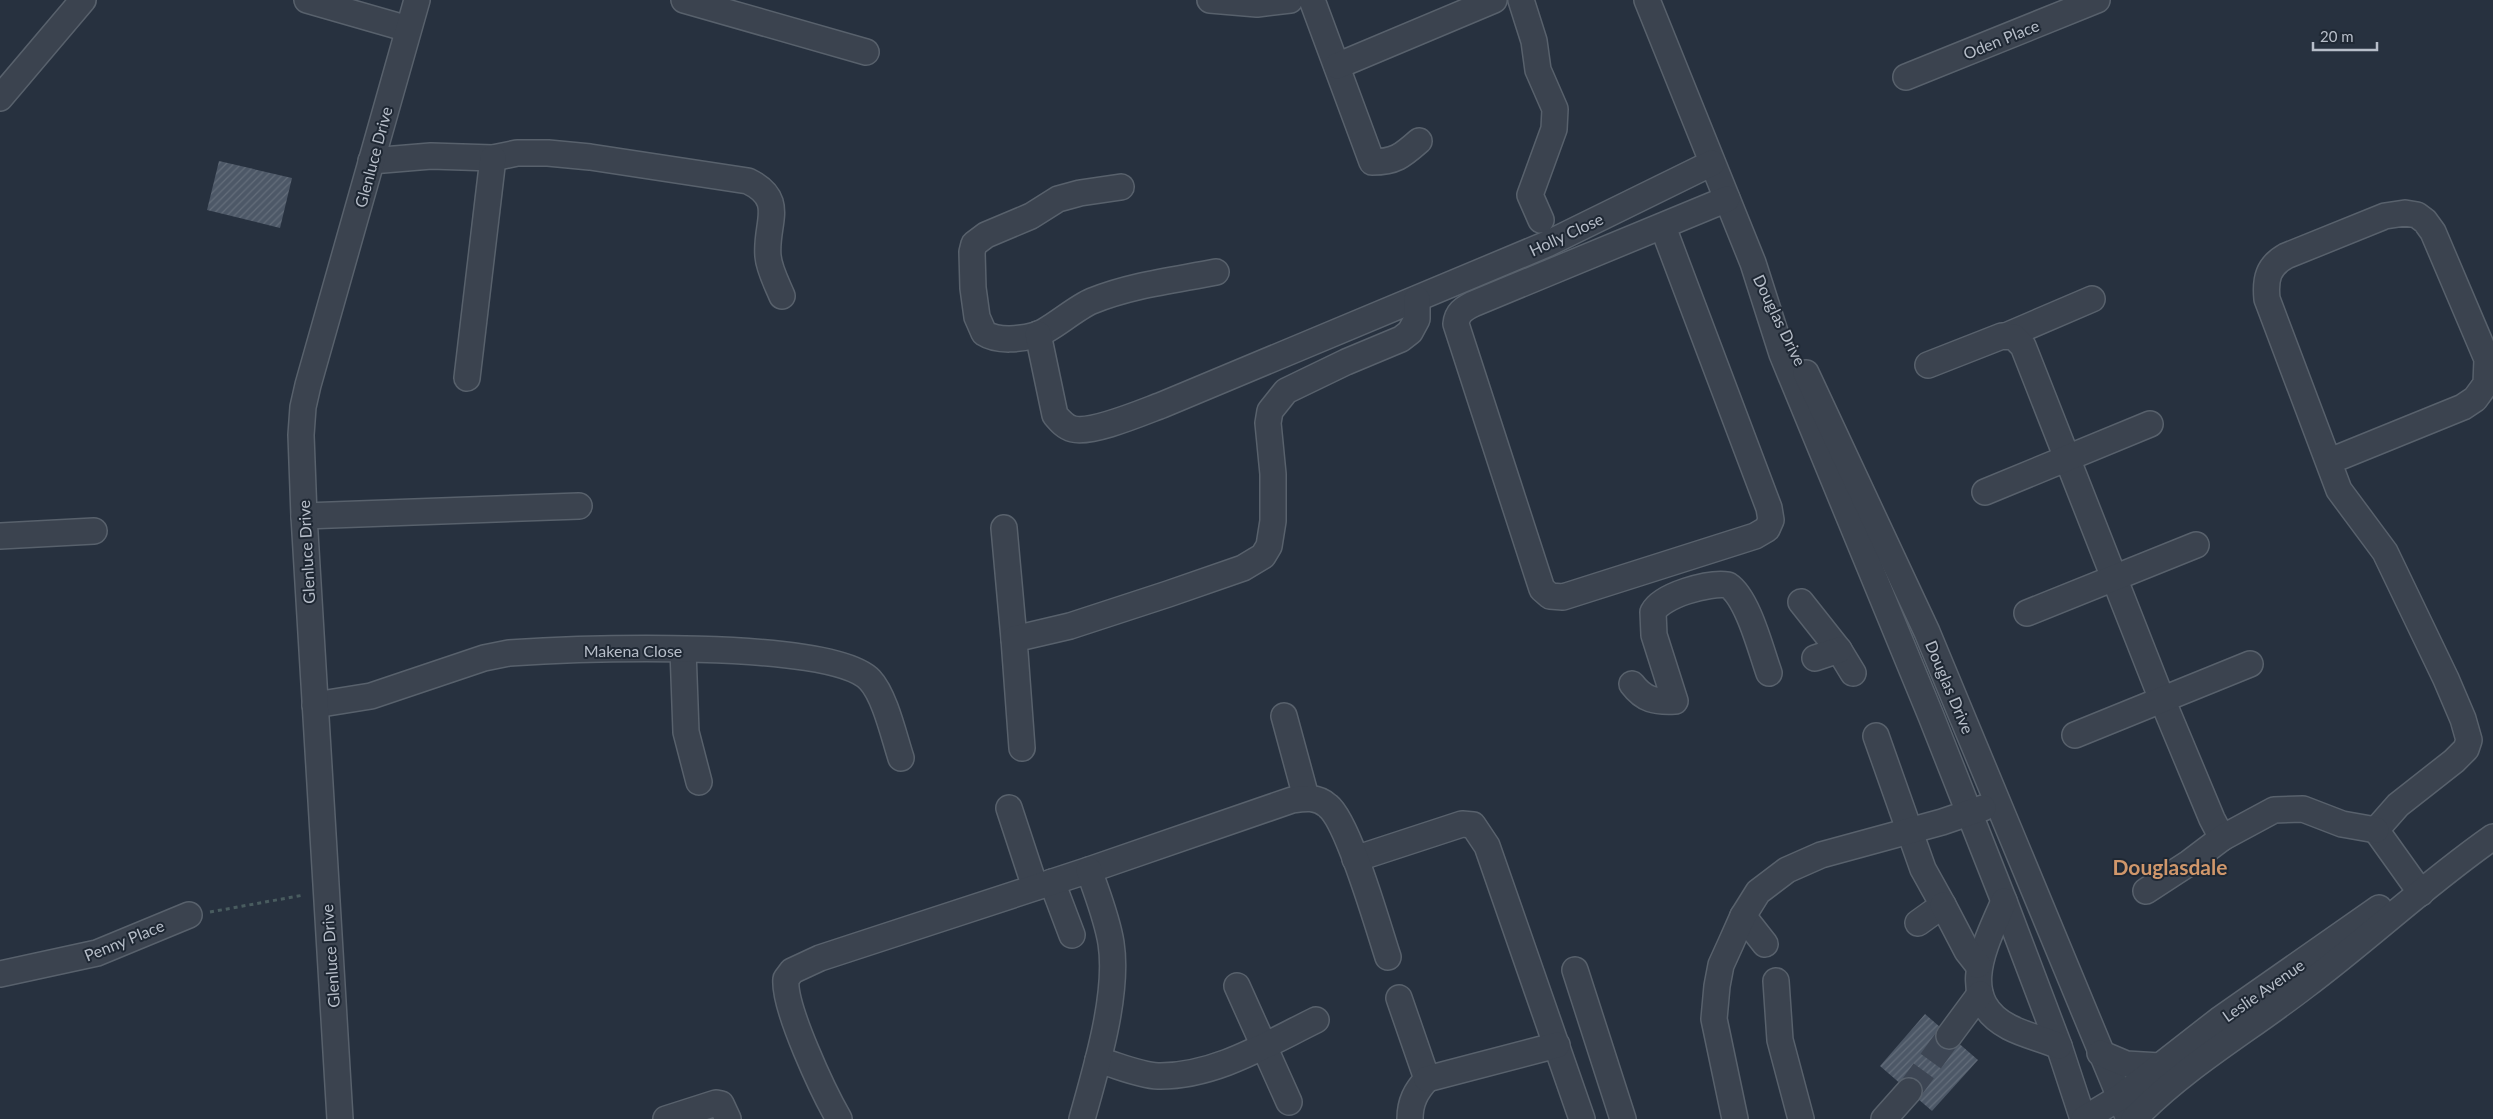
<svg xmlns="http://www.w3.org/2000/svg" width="2493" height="1119" viewBox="0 0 2493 1119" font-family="Lato,sans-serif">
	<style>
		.building { fill: url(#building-hatch) }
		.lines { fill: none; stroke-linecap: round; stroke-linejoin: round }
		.minor-tunnel { stroke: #3d4654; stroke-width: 25; stroke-dasharray: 25 12; stroke-linecap: butt }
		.minor-casing { stroke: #58616c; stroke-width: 28 }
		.path { stroke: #495c5f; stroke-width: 3; stroke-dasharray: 4 4; stroke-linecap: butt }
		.minor { stroke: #3b434f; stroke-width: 25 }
		.labels { text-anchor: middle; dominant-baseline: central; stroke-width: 4; stroke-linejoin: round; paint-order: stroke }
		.street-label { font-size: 16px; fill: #b7bec9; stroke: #1f2834 }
		.district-label { font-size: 21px; font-weight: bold; fill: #d0976b; stroke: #1f2834 }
	</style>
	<defs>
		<pattern id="building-hatch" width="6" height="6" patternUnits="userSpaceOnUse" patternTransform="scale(1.25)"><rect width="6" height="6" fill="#4d5867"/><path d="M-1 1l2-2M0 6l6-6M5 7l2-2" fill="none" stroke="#646e7b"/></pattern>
	</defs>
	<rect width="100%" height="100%" fill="#27313f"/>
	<g class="building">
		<polygon points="219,161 292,178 280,228 207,210"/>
		<polygon points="1925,1014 1978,1060 1932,1111 1880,1066"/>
	</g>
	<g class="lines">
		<polyline class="minor-tunnel" points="1909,1091 1949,1036"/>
		<g class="minor-casing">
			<g id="minor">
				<polyline points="307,0 408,29"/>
				<polyline points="684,0 866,52"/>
				<polyline points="1210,0 1257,4 1290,0"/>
				<path d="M1312,0L1372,162C1395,162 1402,156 1419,141"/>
				<polyline points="1521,0 1534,41 1538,70 1555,109 1554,129 1530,195 1541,220"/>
				<polyline points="1647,0 1753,263 1782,354 1931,716 2004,901 2059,1046 2083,1119"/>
				<polyline points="1337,66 1494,0"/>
				<polyline points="1906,77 2097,0"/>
				<polyline points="0,98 83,0"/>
				<path d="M371,161L431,156L493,158L517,153H548L590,157L748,181C787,200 765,223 768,256C769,269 777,284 782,296"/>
				<path d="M1121,187L1080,193L1058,199L1031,216L986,235L974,244L972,252L973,288L977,317L984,333C998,342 1021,339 1036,335C1050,331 1075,308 1092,301C1131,285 1175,280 1216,272"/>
				<path d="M1663,227L1769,508L1771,520L1767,529L1755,536L1563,597L1550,596L1542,589L1456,324C1457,313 1463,309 1473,304L1727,199"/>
				<path d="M1038,334L1055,415C1060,421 1065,427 1073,429C1092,434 1143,412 1162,405L1547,244L1712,163"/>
				<polyline points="2008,335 2092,299"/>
				<polyline points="1928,365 2002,336 2014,337 2023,346 2159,692 2212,819 2222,838"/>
				<polyline points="1806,373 1927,632 2129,1119"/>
				<polyline points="467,378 493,158"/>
				<path d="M2330,461L2463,407L2475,399L2486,384L2487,359L2433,232L2425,221L2417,215L2405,213L2385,216L2286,256C2268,266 2265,279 2267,299L2339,490L2385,552L2446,679L2463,719L2469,740L2466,749L2454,761L2398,805L2376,830L2421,893"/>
				<polyline points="1985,492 2150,424"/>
				<polyline points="304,516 579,506"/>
				<polyline points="1004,528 1014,639"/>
				<polyline points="0,536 94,531"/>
				<polyline points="1801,602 1839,650 1853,673"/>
				<polyline points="2027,613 2196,545"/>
				<polyline points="683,650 686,732 699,782"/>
				<polyline points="1815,658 1839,650"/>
				<path d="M1632,684C1644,700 1655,702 1675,701L1654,635L1653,612C1662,595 1709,582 1728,585C1748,598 1761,651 1769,673"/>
				<path d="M315,705L371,696L484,658L509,653C572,649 831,638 870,680C885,696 894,737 901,758"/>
				<polyline points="1284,716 1306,797"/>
				<polyline points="2075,735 2250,664"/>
				<polyline points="1876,736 1923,869 1943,905 1918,923"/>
				<polyline points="1022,748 1014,639 1070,626 1168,594 1243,568 1263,556 1269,546 1273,521 1273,474 1268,423 1270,411 1286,391 1346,362 1401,339 1410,332 1417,319 1417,299"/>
				<polyline points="1009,808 1035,887"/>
				<polyline points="1355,859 1462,824 1473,825 1487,846 1582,1119"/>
				<polyline points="1052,882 1072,935"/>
				<polyline points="2146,891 2189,863 2222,838 2274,810 2303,809 2342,824 2376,830"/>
				<path d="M2004,901C1987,942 1954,998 2009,1027C2024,1035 2043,1039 2059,1046"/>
				<polyline points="1943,905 1967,951 1978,965"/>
				<polyline points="1743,916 1765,944"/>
				<polyline points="1575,970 1623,1119"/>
				<polyline points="0,974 97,953 189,915"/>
				<polyline points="1776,981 1780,1040 1801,1119"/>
				<polyline points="1237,986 1289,1102"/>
				<path d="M1399,998L1427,1079C1416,1091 1410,1102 1410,1119"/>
				<polyline points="1949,1036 1980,994"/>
				<polyline points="2100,1053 2126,1064 2160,1066"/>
				<path d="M1098,1060C1117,1065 1138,1075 1158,1076C1214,1077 1267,1044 1316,1020"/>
				<polyline points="1427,1079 1557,1045"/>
				<polyline points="340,1119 304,516 301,435 303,407 308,385 417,0"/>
				<polyline points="666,1119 716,1103 721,1104 728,1119"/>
				<path d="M839,1119C824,1093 783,1007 786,979L792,971L820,958L1089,870L1292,800C1305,798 1317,796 1328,806C1349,823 1378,927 1388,957"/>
				<path d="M1082,1119C1096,1069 1119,994 1111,943C1107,918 1097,894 1089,870"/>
				<polyline points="1735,1119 1714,1019 1717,986 1721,965 1731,943 1743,916 1758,892 1787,870 1821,855 1942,822 1983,808"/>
				<polyline points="1884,1119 1909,1091"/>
				<polyline points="2084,1119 2119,1098 2219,1020 2379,908"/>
				<path d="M2134,1119C2185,1066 2247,1031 2305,986C2369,938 2427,883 2493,837"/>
			</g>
		</g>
		<polyline class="path" points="210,912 304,895"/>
		<use href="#minor" class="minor"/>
	</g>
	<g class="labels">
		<g class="street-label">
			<text transform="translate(2001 39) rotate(-22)">Oden Place</text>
			<text transform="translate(373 157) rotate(-75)">Glenluce Drive</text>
			<text transform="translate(1566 234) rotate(-25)">Holly Close</text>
			<text transform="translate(1780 320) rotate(64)">Douglas Drive</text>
			<text transform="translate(306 552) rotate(-93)">Glenluce Drive</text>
			<text x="633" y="650">Makena Close</text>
			<text transform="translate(1950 687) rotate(67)">Douglas Drive</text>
			<text transform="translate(124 940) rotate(-22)">Penny Place</text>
			<text transform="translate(330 956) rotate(-94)">Glenluce Drive</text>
			<text transform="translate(2263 990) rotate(-35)">Leslie Avenue</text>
		</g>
		<g class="district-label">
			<text x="2170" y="866">Douglasdale</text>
		</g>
	</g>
	<path d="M2313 42v8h64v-8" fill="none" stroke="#b7bec9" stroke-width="2.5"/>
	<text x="2320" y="42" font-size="15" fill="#b7bec9" stroke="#1f2834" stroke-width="4" paint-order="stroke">20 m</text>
</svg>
